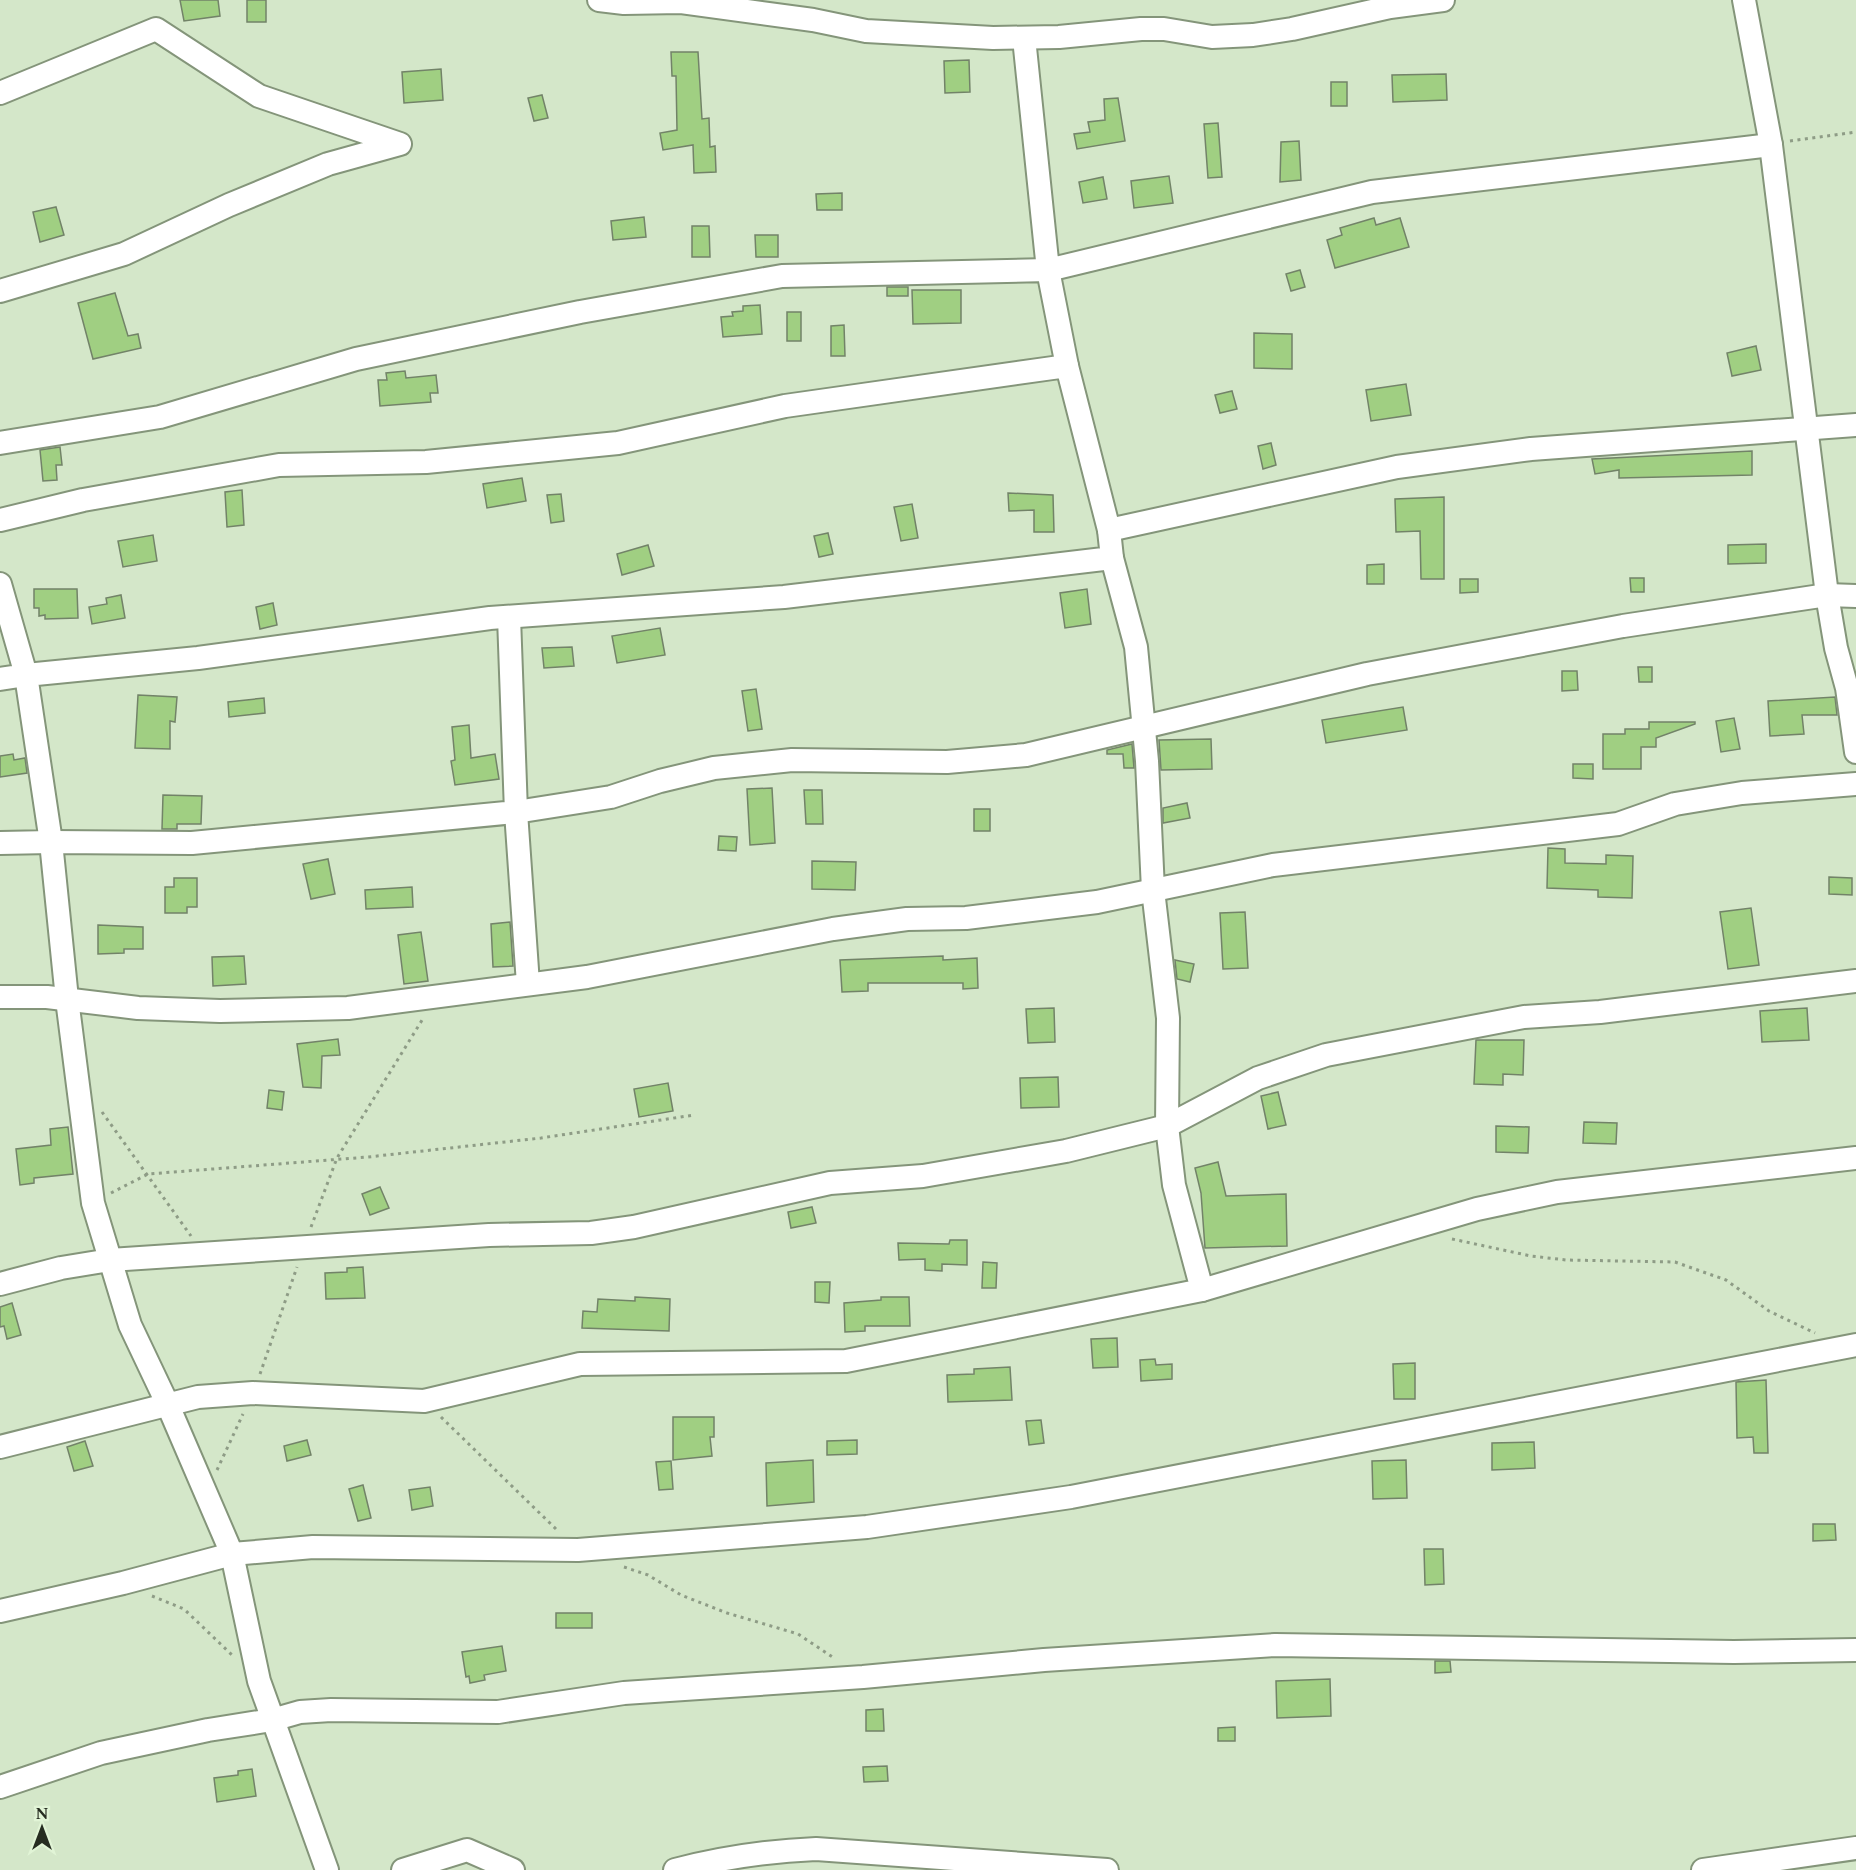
<svg xmlns="http://www.w3.org/2000/svg" width="1856" height="1870" viewBox="0 0 1856 1870" font-family="Spectral,serif">
	<style>
		.building { fill: #a0cf82; stroke: #728368; stroke-width: 1.5 }
		.lines { fill: none; stroke-linecap: round; stroke-linejoin: round }
		.minor-casing { stroke: #84957a; stroke-width: 26 }
		.path { stroke: #8e9c86; stroke-width: 3; stroke-dasharray: 3 4.5; stroke-linecap: butt }
		.minor { stroke: #fff; stroke-width: 22 }
	</style>
	<rect width="100%" height="100%" fill="#d4e7c9"/>
	<g class="building">
		<polygon points="180,0 218,0 220,16 184,21"/>
		<rect x="247" y="0" width="19" height="22"/>
		<polygon points="671,52 698,52 702,119 709,118 710,147 715,146 716,172 694,173 693,145 663,150 660,133 677,130 676,76 672,76"/>
		<polygon points="969,60 970,92 945,93 944,61"/>
		<polygon points="441,69 443,100 404,103 402,72"/>
		<polygon points="1446,74 1447,100 1393,102 1392,75"/>
		<rect x="1331" y="82" width="16" height="24"/>
		<polygon points="542,95 548,118 534,121 528,98"/>
		<polygon points="1118,98 1125,141 1077,149 1074,134 1090,132 1088,122 1105,120 1104,99"/>
		<polygon points="1218,123 1222,177 1208,178 1204,124"/>
		<polygon points="1299,141 1301,180 1280,182 1281,142"/>
		<polygon points="1169,176 1173,203 1134,208 1131,181"/>
		<polygon points="1103,177 1107,199 1083,203 1079,182"/>
		<polygon points="842,193 842,210 817,210 816,194"/>
		<polygon points="56,207 64,235 40,242 33,212"/>
		<polygon points="644,217 646,237 613,240 611,221"/>
		<polygon points="1374,218 1376,225 1400,218 1409,247 1335,268 1327,240 1342,235 1340,228"/>
		<polygon points="692,226 709,226 710,257 692,257"/>
		<polygon points="755,235 778,235 778,257 756,257"/>
		<polygon points="1300,270 1305,287 1291,291 1286,274"/>
		<rect x="887" y="287" width="21" height="9"/>
		<polygon points="912,290 961,290 961,323 913,324"/>
		<polygon points="115,293 128,336 138,334 141,348 93,359 78,303"/>
		<polygon points="760,305 762,334 723,337 721,317 733,316 732,312 743,311 743,306"/>
		<rect x="787" y="312" width="14" height="29"/>
		<polygon points="844,325 845,356 831,356 831,326"/>
		<polygon points="1254,333 1292,334 1292,369 1254,368"/>
		<polygon points="1756,346 1761,370 1732,376 1727,353"/>
		<polygon points="405,371 406,378 436,375 438,393 430,393 431,402 380,406 378,380 387,380 386,373"/>
		<polygon points="1406,384 1411,415 1371,421 1366,390"/>
		<polygon points="1232,391 1237,409 1220,413 1215,395"/>
		<polygon points="1271,443 1276,465 1263,469 1258,446"/>
		<polygon points="60,447 62,465 56,465 57,480 43,481 40,450"/>
		<polygon points="1752,451 1752,475 1619,478 1619,470 1595,474 1592,459"/>
		<polygon points="522,478 526,501 487,508 483,484"/>
		<polygon points="242,490 244,525 227,527 225,492"/>
		<polygon points="1008,493 1053,495 1054,532 1034,532 1034,510 1009,511"/>
		<polygon points="561,494 564,521 551,523 547,495"/>
		<polygon points="1444,497 1444,579 1421,579 1420,531 1396,532 1395,499"/>
		<polygon points="912,504 918,538 901,541 894,507"/>
		<polygon points="828,533 833,554 819,557 814,536"/>
		<polygon points="153,535 157,561 123,567 118,541"/>
		<polygon points="1766,544 1766,563 1728,564 1728,545"/>
		<polygon points="648,545 654,566 622,575 617,554"/>
		<polygon points="1384,564 1384,584 1367,584 1367,565"/>
		<polygon points="1630,578 1644,578 1644,592 1631,592"/>
		<polygon points="1460,579 1478,579 1478,592 1460,593"/>
		<polygon points="34,589 77,589 78,618 45,619 45,615 39,616 39,608 34,608"/>
		<polygon points="1087,589 1091,624 1065,628 1060,593"/>
		<polygon points="121,595 125,618 92,624 89,607 107,604 106,598"/>
		<polygon points="273,603 277,625 260,629 256,607"/>
		<polygon points="660,628 665,655 617,663 612,636"/>
		<polygon points="572,647 574,666 544,668 542,648"/>
		<polygon points="1638,667 1652,667 1652,682 1639,682"/>
		<polygon points="1562,671 1577,671 1578,690 1562,691"/>
		<polygon points="756,689 762,729 748,731 742,691"/>
		<polygon points="138,695 177,697 175,722 170,721 170,749 135,748"/>
		<polygon points="1835,697 1837,715 1802,715 1804,734 1770,736 1768,701"/>
		<polygon points="264,698 265,713 229,717 228,702"/>
		<polygon points="1403,707 1407,730 1326,743 1322,720"/>
		<polygon points="1734,718 1740,749 1721,752 1716,721"/>
		<polygon points="1649,722 1695,722 1695,724 1656,738 1656,747 1641,747 1641,769 1603,769 1603,734 1625,734 1625,729 1649,729"/>
		<polygon points="469,725 471,758 495,754 499,779 455,785 451,761 455,760 452,727"/>
		<polygon points="1211,739 1212,769 1161,770 1159,740"/>
		<polygon points="1132,744 1134,768 1124,768 1123,754 1107,754 1107,750"/>
		<polygon points="13,754 14,760 25,758 27,773 0,777 0,756"/>
		<polygon points="1573,764 1593,764 1593,779 1573,778"/>
		<polygon points="772,788 775,843 750,845 747,789"/>
		<polygon points="804,790 822,790 823,824 806,824"/>
		<polygon points="163,795 202,796 201,824 177,824 177,829 162,829"/>
		<polygon points="1187,803 1190,818 1163,823 1163,808"/>
		<rect x="974" y="809" width="16" height="22"/>
		<polygon points="719,836 737,837 736,851 718,850"/>
		<polygon points="1548,848 1565,849 1565,863 1606,864 1606,855 1633,856 1632,898 1598,897 1598,890 1547,888"/>
		<polygon points="328,859 335,894 311,899 303,864"/>
		<polygon points="812,861 856,862 855,890 812,889"/>
		<polygon points="1829,877 1852,878 1852,895 1829,894"/>
		<polygon points="174,878 197,878 197,907 187,907 187,913 165,913 165,887 174,887"/>
		<polygon points="412,887 413,907 366,909 365,890"/>
		<polygon points="1751,908 1759,965 1728,969 1720,912"/>
		<polygon points="1245,912 1248,968 1223,969 1220,913"/>
		<polygon points="510,922 513,966 493,967 491,924"/>
		<polygon points="98,925 143,927 143,949 124,949 124,953 98,954"/>
		<polygon points="421,932 428,981 404,984 398,935"/>
		<polygon points="244,956 246,984 213,986 212,957"/>
		<polygon points="943,956 943,960 977,958 978,988 963,989 963,983 868,983 868,991 842,992 840,960"/>
		<polygon points="1175,960 1194,964 1190,982 1177,979"/>
		<polygon points="1054,1008 1055,1042 1028,1043 1026,1009"/>
		<polygon points="1807,1008 1809,1040 1762,1042 1760,1011"/>
		<polygon points="338,1039 340,1055 322,1056 321,1088 303,1087 297,1044"/>
		<polygon points="1476,1040 1524,1040 1523,1075 1503,1074 1503,1085 1474,1084"/>
		<polygon points="1058,1077 1059,1107 1021,1108 1020,1078"/>
		<polygon points="668,1083 673,1111 639,1117 634,1089"/>
		<polygon points="269,1090 284,1092 282,1110 267,1108"/>
		<polygon points="1278,1092 1286,1125 1268,1129 1261,1096"/>
		<polygon points="1584,1122 1617,1123 1616,1144 1583,1143"/>
		<polygon points="1496,1126 1529,1127 1528,1153 1496,1152"/>
		<polygon points="68,1127 73,1174 34,1178 34,1183 20,1185 16,1149 51,1145 50,1129"/>
		<polygon points="1218,1162 1226,1196 1286,1194 1287,1246 1205,1248 1201,1193 1195,1168"/>
		<polygon points="380,1187 389,1208 370,1215 362,1194"/>
		<polygon points="812,1207 816,1223 791,1228 788,1212"/>
		<polygon points="950,1240 967,1240 967,1265 942,1264 942,1271 925,1270 925,1259 899,1260 898,1243 949,1244"/>
		<polygon points="983,1262 997,1263 996,1288 982,1288"/>
		<polygon points="363,1267 365,1298 326,1299 325,1273 347,1272 347,1268"/>
		<polygon points="815,1282 830,1282 829,1303 815,1302"/>
		<polygon points="635,1297 670,1299 669,1331 582,1328 583,1311 597,1312 598,1299 635,1301"/>
		<polygon points="881,1297 909,1297 910,1326 865,1326 865,1331 845,1332 844,1303 881,1300"/>
		<polygon points="12,1303 21,1335 7,1339 4,1326 0,1327 0,1307"/>
		<polygon points="1117,1338 1118,1367 1093,1368 1091,1339"/>
		<polygon points="1155,1359 1156,1365 1172,1364 1172,1379 1141,1381 1140,1360"/>
		<polygon points="1415,1363 1415,1399 1394,1399 1393,1364"/>
		<polygon points="1010,1367 1012,1400 948,1402 947,1375 974,1374 974,1369"/>
		<polygon points="1766,1380 1768,1453 1754,1453 1753,1437 1737,1438 1736,1382"/>
		<polygon points="673,1417 714,1417 714,1437 710,1437 712,1456 673,1460"/>
		<polygon points="1041,1420 1044,1443 1029,1445 1026,1421"/>
		<polygon points="307,1440 311,1455 287,1461 284,1446"/>
		<polygon points="857,1440 857,1454 827,1455 827,1441"/>
		<polygon points="85,1441 93,1466 74,1471 67,1447"/>
		<polygon points="1534,1442 1535,1468 1492,1470 1492,1443"/>
		<polygon points="813,1460 814,1502 767,1506 766,1463"/>
		<polygon points="1406,1460 1407,1498 1373,1499 1372,1461"/>
		<polygon points="671,1461 673,1489 659,1490 656,1462"/>
		<polygon points="363,1485 371,1518 358,1521 349,1489"/>
		<polygon points="430,1487 433,1506 412,1510 409,1490"/>
		<polygon points="1813,1524 1835,1524 1836,1540 1813,1541"/>
		<polygon points="1424,1549 1443,1549 1444,1584 1425,1585"/>
		<rect x="556" y="1613" width="36" height="15"/>
		<polygon points="502,1646 506,1671 484,1675 485,1680 470,1683 469,1676 466,1677 462,1652"/>
		<polygon points="1435,1661 1450,1661 1451,1672 1435,1673"/>
		<polygon points="1330,1679 1331,1716 1277,1718 1276,1681"/>
		<polygon points="883,1709 884,1731 866,1731 866,1710"/>
		<polygon points="1235,1727 1235,1741 1218,1741 1218,1728"/>
		<polygon points="887,1766 888,1781 864,1782 863,1767"/>
		<polygon points="252,1769 256,1796 217,1802 214,1778 238,1775 238,1771"/>
	</g>
	<g class="lines">
		<g class="minor-casing">
			<g id="minor">
				<polyline points="599,0 624,3 681,2 813,20 866,31 993,38 1059,37 1141,29 1164,29 1212,37 1253,35 1292,29 1390,7 1443,0"/>
				<polyline points="1744,0 1771,145 1827,595 1836,648 1847,688 1856,752"/>
				<polyline points="1024,38 1048,270 1372,192 1771,145"/>
				<polyline points="0,93 156,29 259,96 400,144 328,164 229,205 124,254 0,291"/>
				<polyline points="0,443 160,417 356,359 580,312 782,276 1048,270 1067,366"/>
				<polyline points="0,520 83,500 279,465 426,462 618,443 785,406 1067,366 1109,530 1112,558 784,597 490,618 198,658 26,675 51,842 0,843"/>
				<polyline points="1109,530 1397,467 1531,449 1856,425"/>
				<polyline points="0,584 26,675 0,679"/>
				<polyline points="528,984 516,812 611,797 660,781 714,768 792,760 947,762 1026,755 1367,674 1623,626 1827,595 1856,596"/>
				<polyline points="0,997 47,997 138,1008 220,1011 348,1008 587,977 833,929 907,919 966,918 1097,902 1273,865 1618,824 1675,804 1742,793 1856,784"/>
				<polyline points="0,1284 61,1268 110,1260 489,1235 591,1233 634,1227 830,1183 923,1176 1066,1151 1167,1126 1258,1078 1326,1055 1524,1017 1600,1012 1856,981"/>
				<polyline points="1202,1290 1477,1209 1557,1192 1856,1158"/>
				<polyline points="0,1447 198,1397 253,1393 424,1401 580,1364 846,1361 1202,1290 1174,1185 1167,1126 1168,1018 1153,890 1147,761 1136,647 1112,558"/>
				<polyline points="0,1611 123,1583 232,1554 313,1547 578,1550 867,1527 1071,1497 1856,1345"/>
				<polyline points="0,1787 101,1753 208,1730 272,1720 300,1712 331,1710 498,1712 624,1693 863,1677 1044,1660 1275,1645 1734,1652 1856,1650"/>
				<polyline points="327,1870 259,1681 232,1554 167,1403 130,1325 93,1203 67,999 51,842 192,843 516,812 509,617"/>
				<polyline points="403,1870 467,1850 513,1870"/>
				<path d="M675,1870C721,1858 769,1851 816,1849L1107,1870"/>
				<polyline points="1703,1870 1856,1848"/>
			</g>
		</g>
		<g class="path">
			<polyline points="1790,141 1856,132"/>
			<polyline points="102,1112 191,1236"/>
			<polyline points="111,1193 148,1174 368,1157 541,1138 694,1115"/>
			<polyline points="311,1227 337,1158 424,1017"/>
			<polyline points="1452,1239 1531,1256 1566,1260 1675,1262 1726,1280 1769,1311 1815,1333"/>
			<polyline points="260,1374 297,1267"/>
			<polyline points="441,1417 557,1530"/>
			<polyline points="217,1470 243,1414"/>
			<polyline points="624,1567 648,1575 681,1595 727,1613 798,1634 834,1658"/>
			<polyline points="152,1596 184,1609 232,1655"/>
		</g>
		<use href="#minor" class="minor"/>
	</g>
	<g transform="translate(42 1828)" stroke="#e1f4d6" stroke-width="4.5" paint-order="stroke">
	<path d="M0-4.5L10 22L0 15L-10 22Z" fill="#262d21"/>
	<text y="-9" font-size="16" font-weight="bold" text-anchor="middle" fill="#262d21">N</text>
	</g>
</svg>
